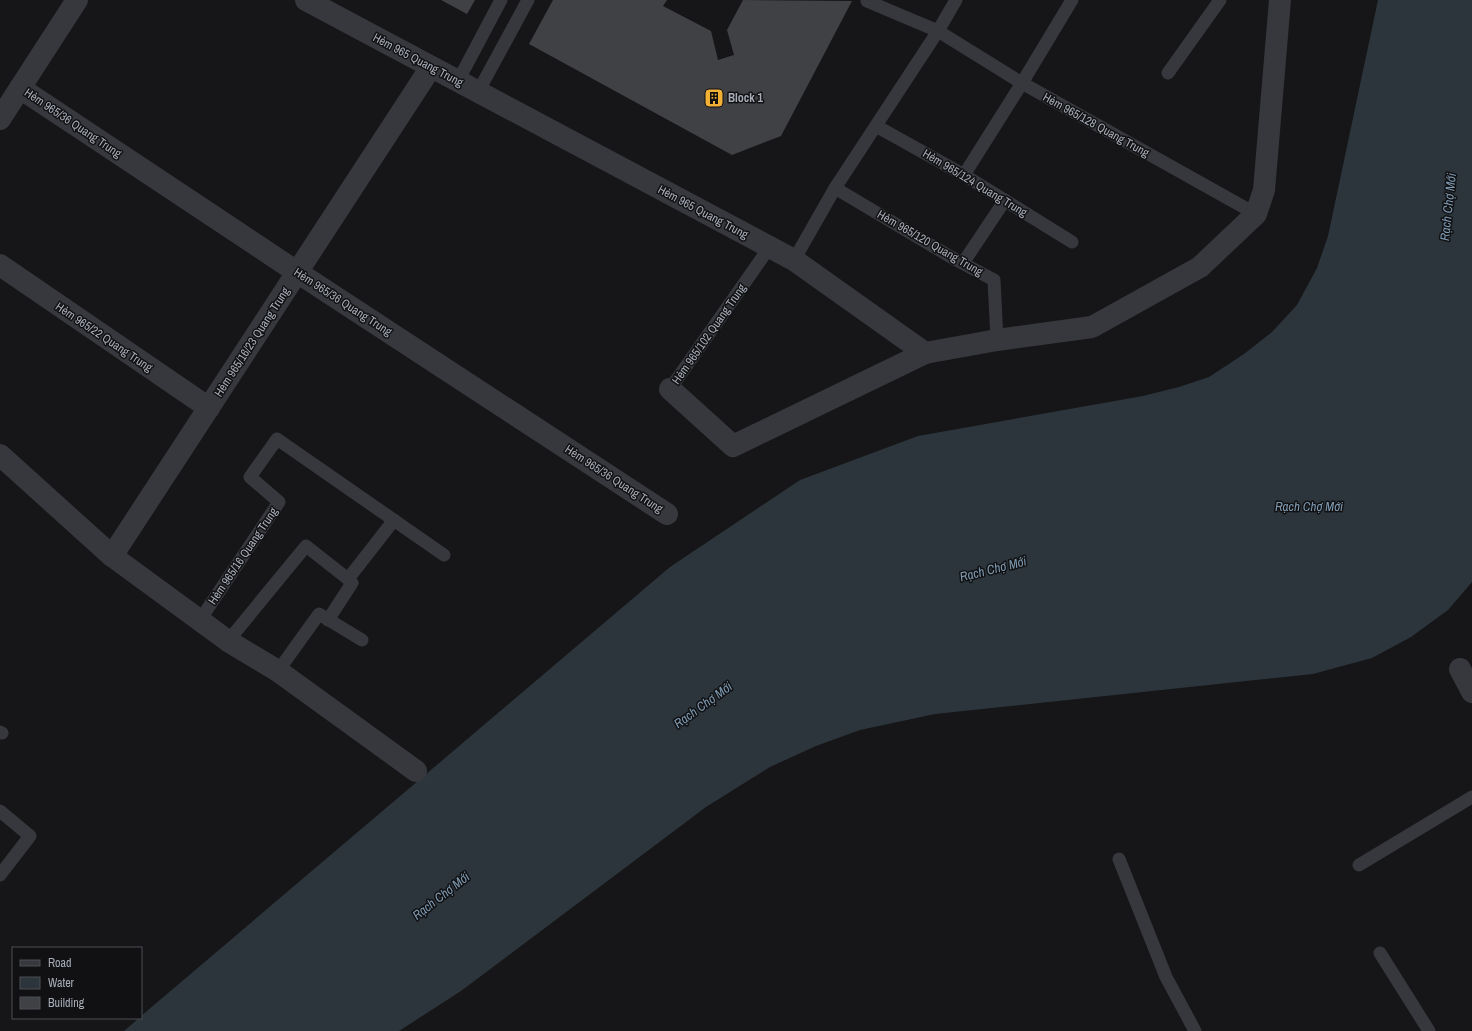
<svg xmlns="http://www.w3.org/2000/svg" width="1472" height="1031" viewBox="0 0 1472 1031" font-family="'Archivo Narrow',sans-serif">
	<style>
		.water { fill: #2c353c }
		.building { fill: #404145 }
		.lines { fill: none; stroke-linecap: round; stroke-linejoin: round }
		.lane { stroke: #37383d; stroke-width: 13 }
		.street { stroke: #37383d; stroke-width: 22 }
		.labels { text-anchor: middle; dominant-baseline: central; stroke-width: 3; stroke-linejoin: round; paint-order: stroke }
		.street-label { font-size: 12px; fill: #a8adb8; stroke: #111113 }
		.poi-label { font-size: 12px; font-weight: bold; fill: #a8adb8; stroke: #111113; text-anchor: start }
		.water-label { font-size: 13px; font-style: italic; fill: #7f9bb3; stroke: #111113 }
	</style>
	<rect width="100%" height="100%" fill="#161618"/>
	<polygon class="water" points="1378,0 1472,0 1472,582 1448,610 1411,637 1372,658 1313,674 935,714 860,730 816,746 770,767 706,807 461,991 399,1031 124,1031 139,1018 141,1018 141,1016 670,567 800,480 918,436 1143,396 1179,387 1209,377 1244,354 1272,332 1297,305 1317,268 1328,236"/>
	<g class="building">
		<polygon points="441,0 475,0 467,14"/>
		<polygon points="553,0 667,0 663,6 711,31 718,60 734,55 727,30 743,0 852,1 781,136 732,155 529,44"/>
	</g>
	<g class="lines">
		<g class="lane">
			<polyline points="956,0 938,31 1022,83 1256,214"/>
			<polyline points="1168,73 1220,0"/>
			<polyline points="458,81 501,0"/>
			<polyline points="478,92 528,0"/>
			<polyline points="876,126 964,175 1072,242"/>
			<polyline points="964,175 1022,83 1072,0"/>
			<polyline points="835,188 951,257 994,280 997,340"/>
			<polyline points="794,260 835,188 938,31 867,1"/>
			<polyline points="963,263 1005,200"/>
			<polyline points="670,389 769,248"/>
			<polyline points="200,620 279,502 250,477 277,439 444,555"/>
			<polyline points="328,620 352,583 348,579 394,520"/>
			<polyline points="228,641 306,546 348,579"/>
			<polyline points="278,671 319,614 362,640"/>
			<polyline points="0,732 2,733"/>
			<polyline points="0,811 30,836 0,875"/>
			<polyline points="1119,859 1166,977 1195,1031"/>
			<polyline points="1359,865 1472,797"/>
			<polyline points="1380,953 1429,1031"/>
		</g>
		<g class="street">
			<polyline points="306,0 794,260 925,353"/>
			<polyline points="20,88 297,272 667,514"/>
			<polyline points="0,119 77,0"/>
			<polyline points="0,265 209,408"/>
			<polyline points="670,389 733,446 925,353 997,340 1092,327 1200,267 1256,214 1264,190 1280,0"/>
			<polyline points="0,455 112,556 228,641 278,671 416,771"/>
			<polyline points="112,556 431,67"/>
			<polyline points="1460,669 1472,692"/>
		</g>
	</g>
	<defs>
		<g id="building-square" transform="scale(1)"><rect x="-9" y="-9" width="18" height="18" rx="4" fill="#f2b134" stroke="#111113"/><path d="M-4-6H4V6H1V3H-1V6H-4ZM-2.5-4.3h1.7v1.8h-1.7ZM.8-4.3h1.7v1.8H.8ZM-2.5-1h1.7V.8h-1.7ZM.8-1h1.7V.8H.8Z" fill="#111"/></g>
	</defs>
	<g fill-rule="evenodd">
		<use href="#building-square" x="714" y="98"/>
	</g>
	<g class="labels">
		<g class="street-label">
			<text transform="translate(418 60) rotate(28)">Hẻm 965 Quang Trung</text>
			<text transform="translate(73 123) rotate(34)">Hẻm 965/36 Quang Trung</text>
			<text transform="translate(1096 125) rotate(29)">Hẻm 965/128 Quang Trung</text>
			<text transform="translate(975 183) rotate(31)">Hẻm 965/124 Quang Trung</text>
			<text transform="translate(703 212) rotate(28)">Hẻm 965 Quang Trung</text>
			<text transform="translate(930 243) rotate(30)">Hẻm 965/120 Quang Trung</text>
			<text transform="translate(343 302) rotate(33)">Hẻm 965/36 Quang Trung</text>
			<text transform="translate(709 334) rotate(-55)">Hẻm 965/102 Quang Trung</text>
			<text transform="translate(104 337) rotate(34)">Hẻm 965/22 Quang Trung</text>
			<text transform="translate(252 342) rotate(-57)">Hẻm 965/16/23 Quang Trung</text>
			<text transform="translate(614 479) rotate(33)">Hẻm 965/36 Quang Trung</text>
			<text transform="translate(243 556) rotate(-56)">Hẻm 965/16 Quang Trung</text>
		</g>
		<g class="poi-label">
			<text x="728" y="98">Block 1</text>
		</g>
		<g class="water-label">
			<text transform="translate(1448 207) rotate(-84)">Rạch Chợ Mới</text>
			<text x="1309" y="506">Rạch Chợ Mới</text>
			<text transform="translate(993 569) rotate(-14)">Rạch Chợ Mới</text>
			<text transform="translate(703 705) rotate(-36)">Rạch Chợ Mới</text>
			<text transform="translate(441 896) rotate(-38)">Rạch Chợ Mới</text>
		</g>
	</g>
	<rect x="12" y="947" width="130" height="72" fill="#111113" stroke="#4d4f55"/>
	<rect x="20" y="960" width="20" height="6" fill="#37383d" stroke="#4d4f55"/>
	<text x="48" y="967" font-size="12" fill="#a8adb8">Road</text>
	<rect x="20" y="977" width="20" height="12" fill="#2c353c" stroke="#4d4f55"/>
	<text x="48" y="987" font-size="12" fill="#a8adb8">Water</text>
	<rect x="20" y="997" width="20" height="12" fill="#404145" stroke="#4d4f55"/>
	<text x="48" y="1007" font-size="12" fill="#a8adb8">Building</text>
</svg>
